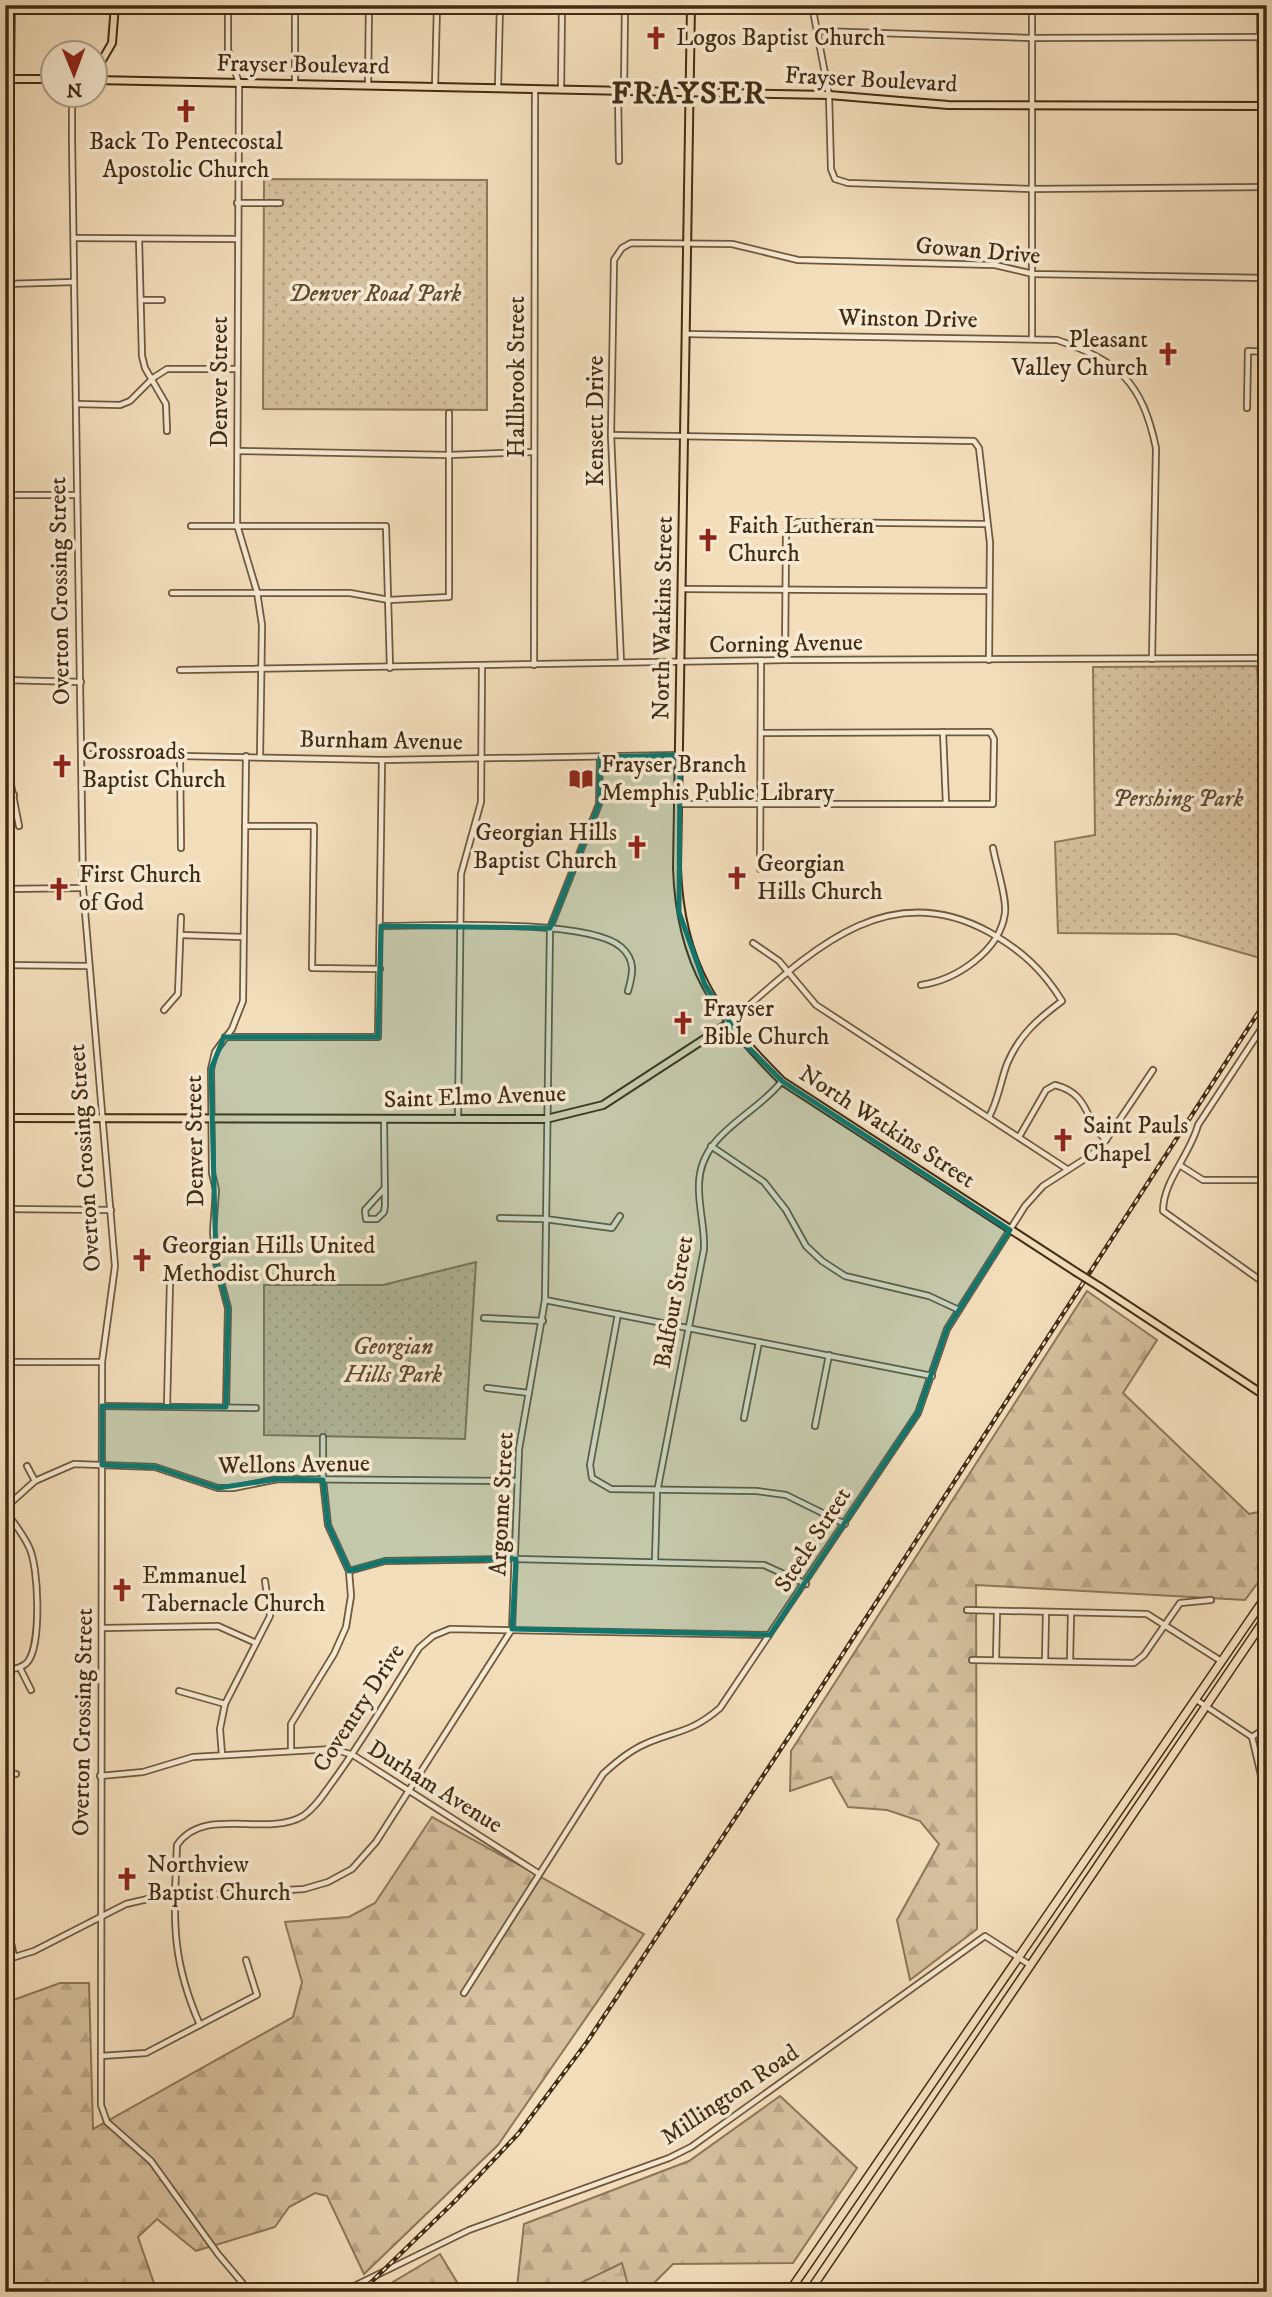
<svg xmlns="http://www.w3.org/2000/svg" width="1272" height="2297" viewBox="0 0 1272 2297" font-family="'IM FELL DW Pica',serif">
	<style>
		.forest { fill: url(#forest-firs); stroke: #8c765a; stroke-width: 2 }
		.wetland { fill: url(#wetland-marsh); stroke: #8c765a; stroke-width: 2 }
		.park { fill: url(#park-dots); stroke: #8c765a; stroke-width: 2 }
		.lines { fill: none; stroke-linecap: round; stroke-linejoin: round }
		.minor-casing { stroke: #6e583e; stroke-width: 8 }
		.major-casing { stroke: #422c14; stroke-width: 10 }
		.highway-casing { stroke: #422c14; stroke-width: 10 }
		.minor { stroke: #f7ead3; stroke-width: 4.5 }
		.major { stroke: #f3debc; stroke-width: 6 }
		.highway { stroke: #f3debc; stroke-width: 7 }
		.rail-casing { stroke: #422c14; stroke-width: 4.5 }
		.rail { stroke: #f7ead3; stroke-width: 2; stroke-dasharray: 5; stroke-linecap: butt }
		.major-bridge-casing { stroke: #422c14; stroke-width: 10; stroke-linecap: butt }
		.major-bridge { stroke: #f3debc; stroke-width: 6 }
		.marked { fill: #0f766e; fill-opacity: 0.2; stroke: #0f766e; stroke-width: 5; stroke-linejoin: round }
		.labels { text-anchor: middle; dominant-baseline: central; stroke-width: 7; stroke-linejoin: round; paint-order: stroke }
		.poi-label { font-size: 24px; fill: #422c14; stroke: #f7ead3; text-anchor: start }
		.street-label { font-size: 24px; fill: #422c14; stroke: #f7ead3 }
		.park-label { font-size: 24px; font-style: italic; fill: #5f4a30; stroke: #f7ead3 }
		.district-label { font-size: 32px; font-weight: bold; letter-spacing: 2px; fill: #422c14; stroke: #f7ead3 }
	</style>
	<defs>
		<pattern id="forest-firs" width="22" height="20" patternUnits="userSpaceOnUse" patternTransform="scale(1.75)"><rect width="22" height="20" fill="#d5c09f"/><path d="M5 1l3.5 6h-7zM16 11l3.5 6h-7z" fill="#b8a588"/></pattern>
		<pattern id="wetland-marsh" width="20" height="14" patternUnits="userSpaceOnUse" patternTransform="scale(1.75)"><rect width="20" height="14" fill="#d5c09f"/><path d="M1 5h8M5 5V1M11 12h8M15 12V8" fill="none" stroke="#b8a588"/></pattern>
		<pattern id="park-dots" width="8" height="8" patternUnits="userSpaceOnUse" patternTransform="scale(1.75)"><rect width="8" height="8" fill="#d5c09f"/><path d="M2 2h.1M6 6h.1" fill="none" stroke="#b8a588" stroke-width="1.8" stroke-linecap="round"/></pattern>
	</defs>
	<rect width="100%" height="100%" fill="#f3debc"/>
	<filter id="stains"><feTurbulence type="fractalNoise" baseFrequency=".00286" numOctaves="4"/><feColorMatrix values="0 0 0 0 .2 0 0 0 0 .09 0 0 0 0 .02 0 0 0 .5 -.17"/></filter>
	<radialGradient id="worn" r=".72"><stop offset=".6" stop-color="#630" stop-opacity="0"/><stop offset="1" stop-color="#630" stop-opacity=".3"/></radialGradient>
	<g class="forest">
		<polygon points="1087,1291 1157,1340 1123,1393 1249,1514 1267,1510 1267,1570 1245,1600 976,1585 977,1929 910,1980 897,1920 939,1844 920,1821 887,1810 848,1807 831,1777 790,1791 791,1751"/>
		<polygon points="432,1817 644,1934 498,2145 364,2274 327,2196 315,2193 289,2207 275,2227 196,2251 157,2219 138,2237 157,2292 5,2292 5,2003 60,1983 89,1983 93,2129 293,2017 302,1982 285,1922 349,1917 375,1903"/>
		<polygon points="780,2096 857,2168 793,2263 673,2264 645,2292 376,2292 440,2254 460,2287 517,2287 524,2224 689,2161"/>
	</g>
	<polygon class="wetland" points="622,2263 630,2292 562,2292"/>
	<g class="park">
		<polygon points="264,179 487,180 487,410 263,409"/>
		<polygon points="1257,666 1261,735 1260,845 1267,846 1267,960 1176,934 1058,933 1055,842 1095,835 1093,667"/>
		<polygon points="476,1262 465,1439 264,1435 264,1285 383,1285"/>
	</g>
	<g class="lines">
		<g class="minor-casing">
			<g id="minor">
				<polyline points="228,5 228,50 239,83 237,525 257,592 262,625 260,757"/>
				<polyline points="812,5 829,95 831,169 835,179 848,183 1031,189 1267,187"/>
				<polyline points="1032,5 1032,338"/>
				<polyline points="1260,5 1261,106"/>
				<polyline points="818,31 1031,38 1267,37"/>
				<polyline points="11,79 12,5"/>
				<polyline points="295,84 295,5"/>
				<polyline points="368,86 369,5"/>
				<polyline points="435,87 437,5"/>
				<polyline points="498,88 500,5"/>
				<polyline points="561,90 562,5"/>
				<polyline points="624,91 625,5"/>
				<polyline points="618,92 619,161"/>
				<polyline points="78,94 72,108 72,140 83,888 115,1266 102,1362 101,2105 107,2122 151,2161 218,2254 250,2292"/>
				<polyline points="237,203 280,203"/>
				<polyline points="74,238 237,239"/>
				<polyline points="139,239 142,356 145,368 166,404 167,431"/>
				<polyline points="5,284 74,282"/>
				<polyline points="142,300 162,300"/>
				<path d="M685,334L1057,340C1119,361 1142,382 1156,448L1152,659"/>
				<polyline points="77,404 120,405 130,401 153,378 167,369 237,369"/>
				<polyline points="5,405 9,495 5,570"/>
				<polyline points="1247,408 1248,351 1267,352"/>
				<polyline points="611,435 974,441 979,448 990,543 989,660"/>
				<polyline points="238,451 449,455 534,452"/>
				<polyline points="9,495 77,495"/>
				<polyline points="191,526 386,526 390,668"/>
				<polyline points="682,589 989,591"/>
				<polyline points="172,593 350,593 389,600 449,597 449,413"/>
				<polyline points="1264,658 1267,708"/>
				<polyline points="785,660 786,535 789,525 797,522 985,524"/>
				<polyline points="621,662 611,435 614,260 622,248 631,243 732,244 798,260 995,265 1033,274 1267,278"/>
				<polyline points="534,665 535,89"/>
				<polyline points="180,670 785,660 1267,658"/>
				<polyline points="5,680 81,682"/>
				<polyline points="943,732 946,804"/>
				<polyline points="5,754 19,826"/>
				<polyline points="82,754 382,760 679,755"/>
				<polyline points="180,756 181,848"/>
				<polyline points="5,795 14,795"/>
				<polyline points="680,804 993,804 994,739 990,732 762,733"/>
				<polyline points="245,826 314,826 312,968 380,969"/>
				<polyline points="760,869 761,662"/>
				<polyline points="5,889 83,888"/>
				<path d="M381,926C429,926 587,918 621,947C636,960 633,974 628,991"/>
				<polyline points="181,935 243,937"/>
				<polyline points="753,943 779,961 816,1005 1067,1169"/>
				<polyline points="5,965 89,966"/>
				<path d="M921,985C956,980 1000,951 1005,913C1007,898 996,865 993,848"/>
				<polyline points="164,1010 178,994 181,917"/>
				<path d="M1267,1020L1198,1125C1190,1155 1163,1181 1163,1211L1267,1285"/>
				<path d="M729,1023C805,957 883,874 989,932C1021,950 1043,970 1062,1001C1038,1019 1019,1035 1007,1064C1000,1083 999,1098 989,1117"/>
				<polyline points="225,1037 378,1037 382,760"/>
				<polyline points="458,1118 461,874 481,802 482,667"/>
				<polyline points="384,1119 385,1205 384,1212 377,1219 366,1219 365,1210 384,1189"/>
				<path d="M1019,1137L1046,1090L1055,1085C1091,1094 1084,1122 1106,1140"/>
				<polyline points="711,1146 764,1182 786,1210 806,1246 822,1261 845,1276 929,1296 959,1310"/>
				<polyline points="1181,1166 1203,1180 1267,1180"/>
				<polyline points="5,1209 111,1210"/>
				<polyline points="500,1218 545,1219 612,1228 620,1216"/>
				<polyline points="545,1300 932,1376"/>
				<polyline points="618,1314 590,1465 592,1478 611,1489 757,1491 786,1495 845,1524"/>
				<polyline points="484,1318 543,1321"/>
				<polyline points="5,1362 102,1362"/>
				<polyline points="487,1388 529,1393"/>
				<polyline points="102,1406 256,1408"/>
				<polyline points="167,1406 170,1282"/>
				<polyline points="226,1407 228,1308 216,1263 213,1232 216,1190 212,1173 211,1069 215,1052 232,1029 243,1001 246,756"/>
				<polyline points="744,1418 759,1342"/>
				<polyline points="815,1426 829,1355"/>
				<polyline points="27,1466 35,1481"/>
				<polyline points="5,1508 35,1481 74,1464 155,1467 218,1488 233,1488 278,1479 517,1481"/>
				<path d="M5,1510C13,1522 23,1534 29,1547C39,1567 41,1641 29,1660C24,1668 14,1669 5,1670"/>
				<path d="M655,1561L657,1492L704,1249C705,1227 698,1206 699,1184C700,1133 755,1116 782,1081"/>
				<polyline points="349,1571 385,1561 516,1559 764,1565 806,1584"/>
				<polyline points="967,1610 1147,1614 1221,1661"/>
				<polyline points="104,1628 218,1626 256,1643"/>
				<polyline points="972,1660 1134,1663 1144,1655 1180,1603 1211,1600"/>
				<polyline points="996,1660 997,1612"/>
				<polyline points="1045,1661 1046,1612"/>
				<polyline points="1070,1661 1071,1613"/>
				<polyline points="20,1668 31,1690"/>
				<polyline points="179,1691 225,1704"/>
				<polyline points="1195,1699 1252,1737"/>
				<polyline points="1252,1737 1267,1801"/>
				<polyline points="1252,1737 1267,1727"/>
				<polyline points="291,1750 291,1724 334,1654 346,1627 351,1596 349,1571 328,1525 323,1480 323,1437"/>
				<polyline points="222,1755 220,1729 225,1704 270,1616 265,1581"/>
				<polyline points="5,1773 16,1774"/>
				<polyline points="100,1776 143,1772 193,1757 333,1749 353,1755 538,1873"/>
				<polyline points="5,1874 10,1889 9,1933 14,1957"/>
				<polyline points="5,1960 34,1951 126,1904 152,1898 304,1889 328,1882 352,1869 376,1842 512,1629 519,1449 545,1300 550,928 599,804 600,757"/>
				<path d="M464,1993L603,1774C616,1762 629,1751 645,1744C677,1730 691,1733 720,1708L918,1413L947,1329L1025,1206L1043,1186L1091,1155L1106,1140L1153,1070"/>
				<path d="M200,2025C170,1957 174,1918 177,1845C204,1805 266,1838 303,1816C315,1808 323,1795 331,1784C363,1741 390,1694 419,1648L433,1636L450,1629L769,1635"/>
				<polyline points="101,2056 146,2053 257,1995 246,1960"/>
				<polyline points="342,2292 469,2230 669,2158 691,2147 985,1936 1030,1965"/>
			</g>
		</g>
		<g class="major-casing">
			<g id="major">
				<path d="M691,5L677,868C680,964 716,1015 782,1081L1076,1272"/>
				<polyline points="94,74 112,43 115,5"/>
				<polyline points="5,79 52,79"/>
				<polyline points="94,80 829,95 948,105 1267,106"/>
				<polyline points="5,1118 546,1119 603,1105 729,1023"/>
				<polyline points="1100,1287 1267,1397"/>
			</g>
		</g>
		<g class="highway-casing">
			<g id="highway">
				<polyline points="789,2292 1267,1595"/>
				<polyline points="809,2292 1267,1616"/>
			</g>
		</g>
		<use href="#minor" class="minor"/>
		<use href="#major" class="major"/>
		<use href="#highway" class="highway"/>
		<g class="rail-casing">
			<polyline id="rail" points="361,2292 455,2201 518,2134 587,2042 798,1723 1267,999"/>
		</g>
		<use href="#rail" class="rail"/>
		<g class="major-bridge-casing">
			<polyline id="major-bridge" points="1076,1272 1100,1287"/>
		</g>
		<use href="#major-bridge" class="major-bridge"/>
	</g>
	<path class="marked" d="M680,755L679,912L705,985L742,1041L782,1081L1010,1230L947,1329L918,1413L770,1635L512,1629L516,1559L385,1561L349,1571L328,1525L323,1480L278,1479L218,1488L155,1467L102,1465V1406L226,1407L228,1308L216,1263L211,1069L224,1037H378L381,926L550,928L599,804L600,757Z"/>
	<defs>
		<g id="church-bare" transform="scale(1.89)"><path d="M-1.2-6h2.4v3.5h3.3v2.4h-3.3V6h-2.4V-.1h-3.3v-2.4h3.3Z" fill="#8f2418" stroke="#f7ead3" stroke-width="2.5" paint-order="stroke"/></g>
		<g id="library-bare" transform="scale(1.89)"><path d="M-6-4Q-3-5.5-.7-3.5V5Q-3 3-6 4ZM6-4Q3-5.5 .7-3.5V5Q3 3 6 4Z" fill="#8f2418" stroke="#f7ead3" stroke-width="2.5" paint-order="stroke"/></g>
	</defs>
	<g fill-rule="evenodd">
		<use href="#church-bare" x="656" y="38"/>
		<use href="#church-bare" x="186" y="111"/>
		<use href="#church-bare" x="1168" y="354"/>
		<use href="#church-bare" x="708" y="540"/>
		<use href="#church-bare" x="62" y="766"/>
		<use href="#library-bare" x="581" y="779"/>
		<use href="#church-bare" x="637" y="847"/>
		<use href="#church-bare" x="737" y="878"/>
		<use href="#church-bare" x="59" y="889"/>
		<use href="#church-bare" x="683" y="1023"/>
		<use href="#church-bare" x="1063" y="1140"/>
		<use href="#church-bare" x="142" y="1260"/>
		<use href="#church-bare" x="122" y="1590"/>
		<use href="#church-bare" x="127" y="1879"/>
	</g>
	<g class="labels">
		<g class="poi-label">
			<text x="676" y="38">Logos Baptist Church</text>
			<text x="186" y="142" text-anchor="middle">Back To Pentecostal<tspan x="186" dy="28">Apostolic Church</tspan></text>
			<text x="1148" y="340" text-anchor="end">Pleasant<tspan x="1148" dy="28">Valley Church</tspan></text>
			<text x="728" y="526">Faith Lutheran<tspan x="728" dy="28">Church</tspan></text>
			<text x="82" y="752">Crossroads<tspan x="82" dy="28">Baptist Church</tspan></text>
			<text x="601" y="765">Frayser Branch<tspan x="601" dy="28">Memphis Public Library</tspan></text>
			<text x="617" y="833" text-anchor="end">Georgian Hills<tspan x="617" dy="28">Baptist Church</tspan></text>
			<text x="757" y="864">Georgian<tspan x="757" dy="28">Hills Church</tspan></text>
			<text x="79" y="875">First Church<tspan x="79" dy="28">of God</tspan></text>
			<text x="703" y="1009">Frayser<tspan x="703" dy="28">Bible Church</tspan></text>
			<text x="1083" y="1126">Saint Pauls<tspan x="1083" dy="28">Chapel</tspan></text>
			<text x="162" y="1246">Georgian Hills United<tspan x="162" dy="28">Methodist Church</tspan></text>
			<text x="142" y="1576">Emmanuel<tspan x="142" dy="28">Tabernacle Church</tspan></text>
			<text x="147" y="1865">Northview<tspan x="147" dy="28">Baptist Church</tspan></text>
		</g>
		<g class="street-label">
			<text transform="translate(303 65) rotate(1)">Frayser Boulevard</text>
			<text transform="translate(871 80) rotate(3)">Frayser Boulevard</text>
			<text transform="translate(978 251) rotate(5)">Gowan Drive</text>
			<text transform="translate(908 319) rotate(1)">Winston Drive</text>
			<text transform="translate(517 377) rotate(-90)">Hallbrook Street</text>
			<text transform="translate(220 382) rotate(-90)">Denver Street</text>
			<text transform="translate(596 421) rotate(-90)">Kensett Drive</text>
			<text transform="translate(60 591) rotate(-91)">Overton Crossing Street</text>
			<text transform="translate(663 618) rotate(-89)">North Watkins Street</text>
			<text transform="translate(786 644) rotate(-1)">Corning Avenue</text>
			<text transform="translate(381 741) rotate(1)">Burnham Avenue</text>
			<text transform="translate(475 1097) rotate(-2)">Saint Elmo Avenue</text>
			<text transform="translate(887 1127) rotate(33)">North Watkins Street</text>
			<text transform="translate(195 1141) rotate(-91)">Denver Street</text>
			<text transform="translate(85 1158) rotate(-94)">Overton Crossing Street</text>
			<text transform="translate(674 1302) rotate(-80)">Balfour Street</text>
			<text transform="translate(294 1465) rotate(-1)">Wellons Avenue</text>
			<text transform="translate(502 1504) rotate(-87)">Argonne Street</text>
			<text transform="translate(813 1540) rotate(-57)">Steele Street</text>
			<text transform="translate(359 1708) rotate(-57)">Coventry Drive</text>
			<text transform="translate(83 1722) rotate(-89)">Overton Crossing Street</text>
			<text transform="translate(435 1787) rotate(32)">Durham Avenue</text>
			<text transform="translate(730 2095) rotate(-34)">Millington Road</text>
		</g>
		<g class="park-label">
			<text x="375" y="294">Denver Road Park</text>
			<text x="1178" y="799">Pershing Park</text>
			<text x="393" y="1347">Georgian<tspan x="393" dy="28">Hills Park</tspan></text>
		</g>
		<g class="district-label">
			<text x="689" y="94">FRAYSER</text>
		</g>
	</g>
	<rect width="1272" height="2297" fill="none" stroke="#f3debc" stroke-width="28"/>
	<rect x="7" y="7" width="1258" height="2283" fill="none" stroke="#422c14" stroke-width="3.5"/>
	<rect x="14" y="14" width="1244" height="2269" fill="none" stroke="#422c14" stroke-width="2"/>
	<g transform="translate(74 74) rotate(179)"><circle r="33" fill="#f7ead3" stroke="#af9e87" stroke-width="2"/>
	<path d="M0-5L12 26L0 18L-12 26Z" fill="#8f2418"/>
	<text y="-10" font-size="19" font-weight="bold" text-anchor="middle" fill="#422c14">N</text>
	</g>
	<rect width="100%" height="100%" filter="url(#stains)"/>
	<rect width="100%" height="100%" fill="url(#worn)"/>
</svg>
